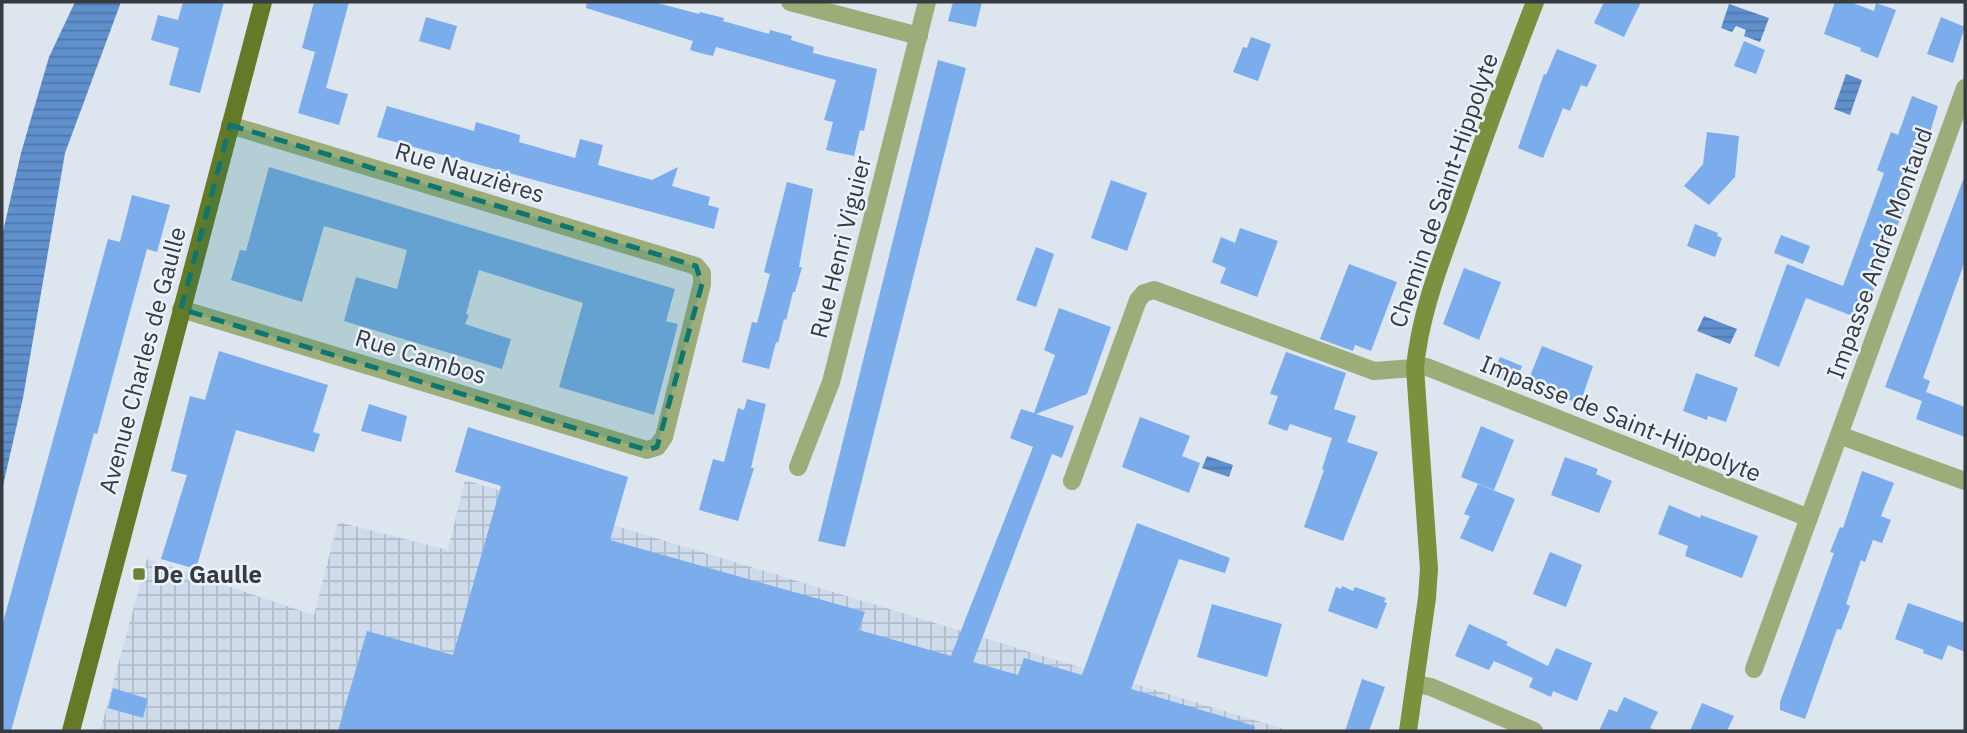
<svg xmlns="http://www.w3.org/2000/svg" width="1967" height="733" viewBox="0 0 1967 733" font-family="'IBM Plex Sans',sans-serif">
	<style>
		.industrial { fill: url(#industrial-grid) }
		.water { fill: url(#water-rules) }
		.building { fill: #7badec }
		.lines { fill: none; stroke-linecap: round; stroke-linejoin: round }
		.street { stroke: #9cad79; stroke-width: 18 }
		.secondary { stroke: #7a913e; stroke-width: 18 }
		.primary { stroke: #647a26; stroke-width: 18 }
		.marked { fill: #0f766e; fill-opacity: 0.2; stroke: #0f766e; stroke-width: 5; stroke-dasharray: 14 9; stroke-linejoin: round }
		.poi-dot { fill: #6d8335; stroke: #eaf2fc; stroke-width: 2.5 }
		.labels { text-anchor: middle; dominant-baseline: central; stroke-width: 5; stroke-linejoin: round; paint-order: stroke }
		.street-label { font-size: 24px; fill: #373a3e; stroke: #eaf2fc }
		.poi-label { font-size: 24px; font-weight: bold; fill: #373a3e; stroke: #eaf2fc; text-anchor: start }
	</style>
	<defs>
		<pattern id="industrial-grid" width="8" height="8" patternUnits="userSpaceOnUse" patternTransform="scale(1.75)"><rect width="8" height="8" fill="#cedbeb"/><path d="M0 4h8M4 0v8" fill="none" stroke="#b2bdcb"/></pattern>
		<pattern id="water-rules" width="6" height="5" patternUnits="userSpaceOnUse" patternTransform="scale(1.75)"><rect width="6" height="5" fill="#5f90cd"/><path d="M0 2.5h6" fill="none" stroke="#4f77a8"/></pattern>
	</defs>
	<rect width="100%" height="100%" fill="#dde5ef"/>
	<polygon class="industrial" points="465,480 1290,731 100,731 147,559 314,615 338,522 448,550"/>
	<g class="water">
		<polygon points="75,2 121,2 65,153 23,398 2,490 2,236 21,153 49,57"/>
		<polygon points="1729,4 1769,18 1760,42 1744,36 1746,30 1736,26 1732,32 1721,28"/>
		<polygon points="1846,74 1862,80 1850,115 1834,109"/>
		<polygon points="1704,316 1737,329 1730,344 1697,331"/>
		<polygon points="1207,456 1233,465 1229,477 1202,468"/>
	</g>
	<g class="building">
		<polygon points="183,2 224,2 200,93 169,85 179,48 151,40 158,15 178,20"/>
		<polygon points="314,2 349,2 326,88 348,94 339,125 298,113 315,52 302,48"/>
		<polygon points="587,2 654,2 699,14 700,12 724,18 723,21 769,34 770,30 792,36 791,40 814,47 813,53 877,69 864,131 860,130 854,156 826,150 833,122 824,120 836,80 716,47 713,56 700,53 690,50 693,41 586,8"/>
		<polygon points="953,2 982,2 976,27 948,21"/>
		<polygon points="1604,2 1641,2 1624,37 1594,23"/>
		<polygon points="1835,2 1850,2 1874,11 1876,3 1896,10 1878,58 1860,51 1861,48 1824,34"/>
		<polygon points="426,17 457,26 450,50 419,41"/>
		<polygon points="1941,17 1965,27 1953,63 1927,54"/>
		<polygon points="1251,37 1271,44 1258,81 1233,72 1243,47 1247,48"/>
		<polygon points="1744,41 1765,50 1756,74 1734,66"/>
		<polygon points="1557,49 1597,65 1587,87 1581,85 1570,111 1563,108 1543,158 1518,148 1544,74 1546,75"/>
		<polygon points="938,60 966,68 845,547 818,541"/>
		<polygon points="1912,96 1938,106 1922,159 1919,158 1902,206 1905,207 1894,234 1891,233 1873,282 1876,283 1863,320 1806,298 1779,367 1754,356 1787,264 1843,286 1884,173 1877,170 1891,132 1898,135"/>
		<polygon points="387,106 474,131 476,122 520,135 519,142 575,158 580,139 603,145 598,165 652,180 678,167 672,186 710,197 708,205 719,208 714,229 377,137"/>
		<polygon points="1707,132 1739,136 1735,177 1709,205 1684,186 1703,164"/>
		<polygon points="269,167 675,289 666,321 678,324 654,415 559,387 583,303 479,270 466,314 469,315 465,324 511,339 502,369 344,321 356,277 397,289 407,250 324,226 302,302 231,280 240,250 246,251"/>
		<polygon points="1111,180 1147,193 1127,251 1091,238"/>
		<polygon points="1963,180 1965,180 1965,261 1923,378 1930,381 1926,392 1965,407 1965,437 1916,419 1922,401 1885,387"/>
		<polygon points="787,182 813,189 799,267 802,267 795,292 793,292 786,320 784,319 778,343 776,342 769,369 742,362 752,322 757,323 770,274 764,272"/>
		<polygon points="132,195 170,205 157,252 147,249 97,434 94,433 11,731 2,731 2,626 108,239 120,242"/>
		<polygon points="1695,224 1718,233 1717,236 1722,238 1715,257 1687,246"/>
		<polygon points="1240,228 1278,241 1257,297 1220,283 1226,268 1212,262 1221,237 1235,243"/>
		<polygon points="1781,235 1810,246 1803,264 1774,253"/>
		<polygon points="1036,247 1054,254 1036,307 1016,300"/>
		<polygon points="1349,264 1397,282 1371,351 1355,345 1353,351 1320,339"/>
		<polygon points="1464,268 1501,282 1479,340 1443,324"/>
		<polygon points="1059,308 1111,327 1087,394 1036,414 1074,426 1062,458 1052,454 973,662 1018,675 1024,658 1082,675 1137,523 1230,558 1225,573 1179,559 1131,689 1255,726 1254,731 338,731 367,631 453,655 501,486 455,472 468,427 628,477 610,540 865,612 859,630 951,656 1033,447 1010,438 1021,409 1034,413 1055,355 1044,350"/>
		<polygon points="1542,346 1593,366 1580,404 1527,384"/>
		<polygon points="219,351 328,385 313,432 320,434 314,452 236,430 196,569 161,559 187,475 171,471 190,396 205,400"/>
		<polygon points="1286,352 1346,373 1334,409 1356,416 1347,442 1378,452 1343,541 1304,527 1324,470 1322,469 1332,438 1290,424 1287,431 1268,424 1278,396 1270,394"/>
		<polygon points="1500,357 1522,366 1515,385 1493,376"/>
		<polygon points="1696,373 1738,388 1726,422 1708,416 1707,420 1683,411"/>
		<polygon points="747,399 766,404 751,468 754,468 738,521 699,510 713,459 724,462 738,408 744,410"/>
		<polygon points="369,404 407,416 401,442 361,431"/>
		<polygon points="1140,417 1190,436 1182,456 1200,463 1189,493 1122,467"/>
		<polygon points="1481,426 1514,440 1494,490 1461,477"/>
		<polygon points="1565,457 1598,469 1596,474 1612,481 1599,513 1551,495"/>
		<polygon points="1862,471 1894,483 1881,516 1891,520 1882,543 1873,540 1865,562 1861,560 1846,604 1850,606 1841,630 1837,629 1805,719 1780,710 1780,702 1834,553 1830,552 1840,527 1843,528"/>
		<polygon points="1478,484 1515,499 1493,552 1460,538 1470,516 1464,514"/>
		<polygon points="1669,505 1700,518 1701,515 1758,536 1742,578 1685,556 1688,546 1658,534"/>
		<polygon points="1550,552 1582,565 1566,607 1533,594"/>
		<polygon points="1342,586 1353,591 1355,587 1386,598 1384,602 1387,603 1377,629 1328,611 1336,587 1341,589"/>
		<polygon points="1908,603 1965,623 1965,652 1948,645 1942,660 1923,653 1924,650 1895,639"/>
		<polygon points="1212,604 1282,624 1267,677 1197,657"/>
		<polygon points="1469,624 1508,642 1506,645 1548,666 1556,648 1592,663 1577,701 1553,691 1551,697 1529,687 1533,678 1494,661 1489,670 1455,656"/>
		<polygon points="1362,679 1385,687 1369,731 1345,731"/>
		<polygon points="113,688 148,699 143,718 108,708"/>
		<polygon points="1624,697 1658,712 1650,728 1657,731 1599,731 1609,709 1617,712"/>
		<polygon points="1702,703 1734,716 1727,731 1690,731"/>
	</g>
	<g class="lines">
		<g class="street">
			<polyline points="790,2 919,36"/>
			<polyline points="181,309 647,450 657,447 664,437 702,284 702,273 696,266 230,125"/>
			<polyline points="1839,435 1965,481"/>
			<polyline points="798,467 831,382 927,2"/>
			<polyline points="1072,481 1138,300 1144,293 1154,290 1374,371 1427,367 1809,518"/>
			<polyline points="1754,669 1965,88"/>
			<polyline points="1416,684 1431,687 1534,731"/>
		</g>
		<path class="secondary" d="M1408,731L1427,598L1429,569L1415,368C1420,314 1440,264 1458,213C1482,142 1508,72 1535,2"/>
		<polyline class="primary" points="71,731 263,2"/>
	</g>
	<path class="marked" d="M230,125L696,266L702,284L657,447L647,450L181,309Z"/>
	<rect class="poi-dot" x="132" y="567" width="14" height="14" rx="3.5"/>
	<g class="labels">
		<g class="street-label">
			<text transform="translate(470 172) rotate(17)">Rue Nauzières</text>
			<text transform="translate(1443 190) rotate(-71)">Chemin de Saint-Hippolyte</text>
			<text transform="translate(840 247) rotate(-76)">Rue Henri Viguier</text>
			<text transform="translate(1879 253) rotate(-70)">Impasse André Montaud</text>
			<text transform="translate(421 356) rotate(17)">Rue Cambos</text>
			<text transform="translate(142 360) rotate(-75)">Avenue Charles de Gaulle</text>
			<text transform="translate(1621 418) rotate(22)">Impasse de Saint-Hippolyte</text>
		</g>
		<g class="poi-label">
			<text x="153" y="574">De Gaulle</text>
		</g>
	</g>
	<rect width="1967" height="733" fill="none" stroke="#373a3e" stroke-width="7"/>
</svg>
